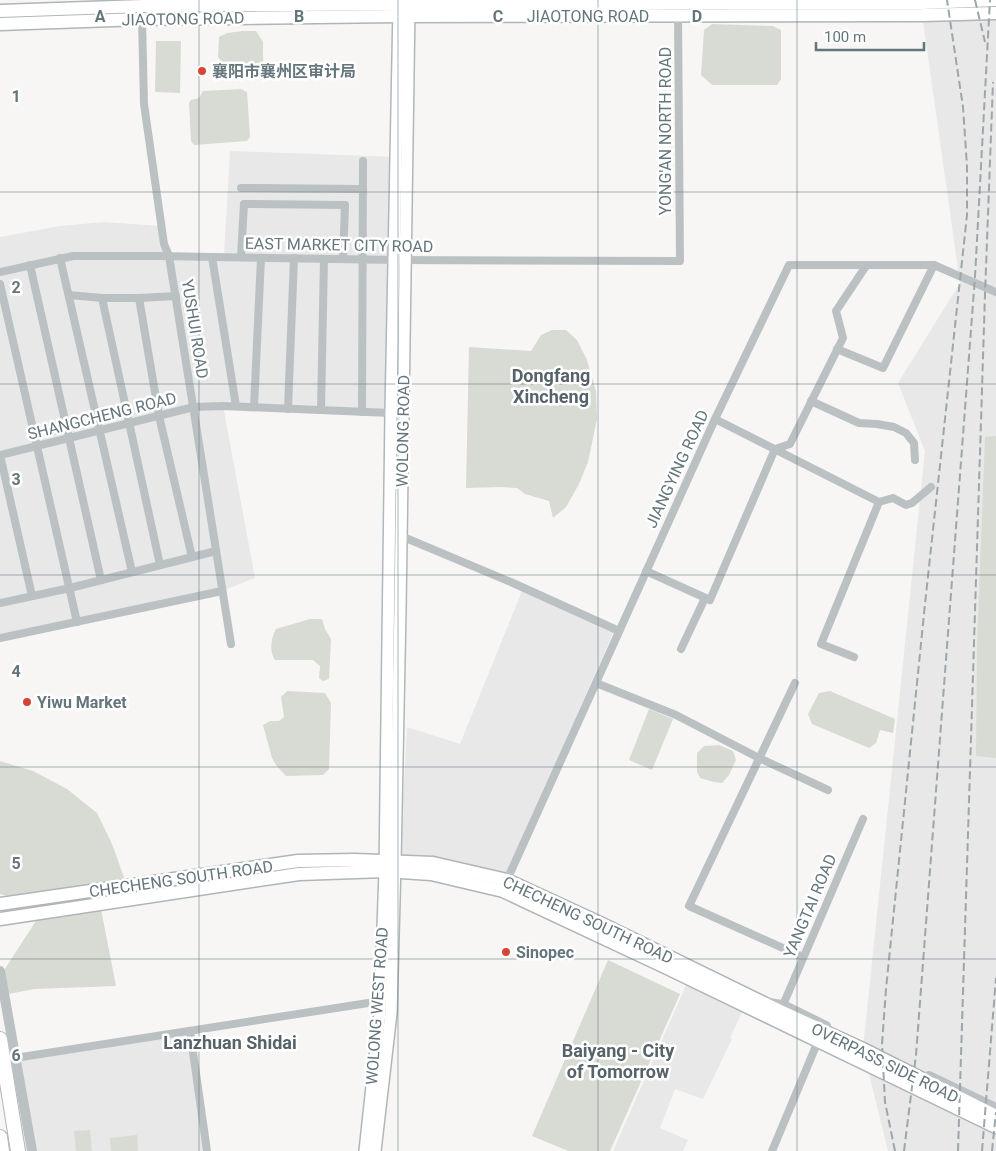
<svg xmlns="http://www.w3.org/2000/svg" width="996" height="1151" viewBox="0 0 996 1151" font-family="Roboto,'Noto Sans SC',sans-serif">
	<style>
		.built { fill: #e7e8e7 }
		.green { fill: #d7dbd3 }
		.lines { fill: none; stroke-linecap: round; stroke-linejoin: round }
		.secondary-casing { stroke: #b0b7ba; stroke-width: 14 }
		.primary-casing { stroke: #afb5b8; stroke-width: 15 }
		.trunk-casing { stroke: #b1b6b8; stroke-width: 16 }
		.minor { stroke: #bbc1c3; stroke-width: 8 }
		.tertiary { stroke: #bbc1c3; stroke-width: 10 }
		.secondary { stroke: #fff; stroke-width: 11 }
		.primary { stroke: #fff; stroke-width: 12 }
		.trunk { stroke: #fff; stroke-width: 14 }
		.rail { stroke: #9ea6a9; stroke-width: 2; stroke-dasharray: 8 4; stroke-linecap: butt }
		.grid { fill: none; stroke: #64757c; stroke-width: 1; stroke-opacity: 0.55 }
		.poi-dot { fill: #d54536; stroke: #fff; stroke-width: 2 }
		.labels { text-anchor: middle; dominant-baseline: central; stroke-width: 5; stroke-linejoin: round; paint-order: stroke }
		.street-label { font-size: 16px; fill: #64757c; stroke: #fff }
		.poi-label { font-size: 16px; font-weight: bold; fill: #64757c; stroke: #fff; text-anchor: start }
		.neighbourhood-label { font-size: 18px; font-weight: bold; fill: #566368; stroke: #fff }
		.grid-label { font-size: 16px; text-anchor: middle; font-weight: bold; fill: #64757c; stroke: #fff; stroke-width: 5; stroke-linejoin: round; paint-order: stroke }
	</style>
	<rect width="100%" height="100%" fill="#f7f6f4"/>
	<g class="built">
		<polygon points="920,0 996,0 996,1151 888,1151 863,1049 925,451 898,383 960,283"/>
		<polygon points="230,151 396,157 391,413 223,406 255,578 222,591 0,638 0,237 60,226 104,222 161,226 169,256 224,257"/>
		<polygon points="522,591 613,633 507,873 410,855 400,856 407,727 460,744"/>
		<polygon points="688,981 744,1008 730,1038 732,1039 703,1099 675,1089 660,1128 688,1140 683,1151 613,1151"/>
		<polygon points="188,1035 205,1151 35,1151 21,1060"/>
	</g>
	<g class="green">
		<polygon points="712,24 773,26 781,30 781,79 777,85 712,85 701,75 704,30"/>
		<polygon points="243,31 256,31 263,42 263,63 256,75 245,79 238,77 233,71 223,65 218,57 219,37 227,33"/>
		<polygon points="156,41 181,41 180,93 155,92"/>
		<polygon points="241,89 247,92 250,137 247,141 194,145 191,141 189,103 191,100 199,98 203,91"/>
		<polygon points="552,330 566,330 577,340 587,360 596,391 597,419 588,462 579,484 566,507 553,518 549,501 525,494 517,488 499,487 466,488 469,347 531,351 541,335"/>
		<polygon points="996,436 996,758 976,756 977,646 985,437"/>
		<path d="M310,619H322L325,629L331,639L329,679L323,681L319,678L320,666L313,660H275C269,651 271,638 276,629Z"/>
		<polygon points="287,691 325,693 331,703 329,769 323,775 286,776 276,765 272,758 263,725 270,721 279,721 284,717 281,697"/>
		<polygon points="830,691 895,719 893,733 880,730 876,743 869,748 812,724 808,714 819,693"/>
		<polygon points="649,709 673,719 652,770 629,760"/>
		<polygon points="719,745 733,751 736,760 729,775 722,783 714,782 700,778 697,772 697,753 704,746"/>
		<polygon points="0,761 33,771 67,789 97,813 112,844 125,880 6,896 0,894"/>
		<polygon points="100,904 116,986 34,989 4,995 1,975 41,913"/>
		<polygon points="608,960 680,994 610,1151 568,1151 532,1136"/>
		<polygon points="90,1130 92,1151 76,1151 74,1131"/>
		<polygon points="137,1135 138,1151 111,1151 110,1138"/>
	</g>
	<g class="lines">
		<g class="secondary-casing">
			<g id="secondary">
				<polyline points="365,1151 380,1012 385,871 391,413 399,7"/>
				<polyline points="375,1151 391,1013 395,862 400,608 409,7"/>
			</g>
		</g>
		<g class="primary-casing">
			<g id="primary">
				<polyline points="0,11 144,6 399,4 530,6 678,3 921,3 996,0"/>
				<polyline points="0,24 142,19 399,16 922,15 996,13"/>
				<polyline points="0,904 298,861 355,860 433,863 507,880 598,922 780,1011 863,1049 996,1116"/>
				<polyline points="0,919 299,874 385,871 431,874 503,891 665,967 996,1127"/>
			</g>
		</g>
		<g class="trunk-casing">
			<g id="trunk">
				<polyline points="0,1039 18,1151"/>
				<polyline points="0,1137 2,1151"/>
			</g>
		</g>
		<g class="minor">
			<polyline points="142,19 144,104 164,244 169,256 231,644"/>
			<polyline points="241,188 363,189"/>
			<polyline points="212,257 236,406"/>
			<polyline points="241,257 244,204 345,205 343,259"/>
			<polyline points="60,258 132,572"/>
			<polyline points="30,265 101,580"/>
			<polyline points="0,272 73,256 157,256 395,260 680,261 678,12"/>
			<polyline points="0,284 77,622"/>
			<polyline points="69,295 102,298 160,565"/>
			<polyline points="102,298 139,298 159,416 192,557"/>
			<polyline points="139,298 176,296"/>
			<polyline points="837,349 883,368 934,265"/>
			<polyline points="811,401 859,423 877,424 894,427 906,433 914,443 915,460"/>
			<polyline points="254,407 261,258"/>
			<polyline points="288,409 294,258"/>
			<polyline points="321,410 324,259"/>
			<polyline points="362,412 363,161"/>
			<polyline points="715,419 879,502 821,644 854,657"/>
			<polyline points="0,455 194,407 223,406 391,413"/>
			<polyline points="0,455 32,596"/>
			<polyline points="879,502 893,498 906,505 912,503 931,487"/>
			<polyline points="401,536 513,583 619,631"/>
			<polyline points="646,571 710,600 775,449 790,444 843,338 836,311 866,266"/>
			<polyline points="0,603 70,588 216,551"/>
			<polyline points="0,638 222,591"/>
			<polyline points="681,649 705,598"/>
			<polyline points="596,683 676,715 759,758 828,790"/>
			<polyline points="795,683 689,906 803,957"/>
			<polyline points="507,880 715,419 789,265 934,265 996,292"/>
			<polyline points="783,1005 863,819"/>
			<polyline points="190,1031 207,1151"/>
			<polyline points="15,1058 381,1001"/>
			<polyline points="772,1151 816,1046"/>
		</g>
		<g class="tertiary">
			<polyline points="0,971 32,1151"/>
			<polyline points="768,1003 783,1005 826,1026"/>
			<polyline points="929,1076 996,1108"/>
		</g>
		<use href="#secondary" class="secondary"/>
		<use href="#primary" class="primary"/>
		<use href="#trunk" class="trunk"/>
		<g class="rail">
			<polyline points="975,0 985,42"/>
			<polyline points="895,1151 885,1102 882,1044 886,989 925,604 967,215 967,166 963,107 947,0"/>
			<polyline points="904,1151 916,1055 975,277 990,0"/>
			<polyline points="958,1151 985,294 993,82"/>
			<polyline points="982,1151 996,978"/>
			<polyline points="992,1151 996,1112"/>
		</g>
	</g>
	<path class="grid" d="M199,0V1151M398,0V1151M598,0V1151M797,0V1151M0,192H996M0,384H996M0,575H996M0,767H996M0,959H996"/>
	<g class="poi-dot">
		<circle cx="202" cy="71" r="5"/>
		<circle cx="27" cy="702" r="5"/>
		<circle cx="506" cy="952" r="5"/>
	</g>
	<g class="labels">
		<g class="street-label">
			<text x="588" y="16">JIAOTONG ROAD</text>
			<text transform="translate(183 19) rotate(-1)">JIAOTONG ROAD</text>
			<text transform="translate(665 131) rotate(-90)">YONG'AN NORTH ROAD</text>
			<text transform="translate(339 245) rotate(1)">EAST MARKET CITY ROAD</text>
			<text transform="translate(195 329) rotate(81)">YUSHUI ROAD</text>
			<text transform="translate(102 416) rotate(-14)">SHANGCHENG ROAD</text>
			<text transform="translate(403 431) rotate(-89)">WOLONG ROAD</text>
			<text transform="translate(677 469) rotate(-65)">JIANGYING ROAD</text>
			<text transform="translate(181 879) rotate(-8)">CHECHENG SOUTH ROAD</text>
			<text transform="translate(810 906) rotate(-67)">YANGTAI ROAD</text>
			<text transform="translate(588 920) rotate(25)">CHECHENG SOUTH ROAD</text>
			<text transform="translate(377 1006) rotate(-86)">WOLONG WEST ROAD</text>
			<text transform="translate(885 1063) rotate(26)">OVERPASS SIDE ROAD</text>
		</g>
		<g class="poi-label">
			<text x="212" y="71">襄阳市襄州区审计局</text>
			<text x="37" y="702">Yiwu Market</text>
			<text x="516" y="952">Sinopec</text>
		</g>
		<g class="neighbourhood-label">
			<text x="551" y="375">Dongfang<tspan x="551" dy="21">Xincheng</tspan></text>
			<text x="230" y="1042">Lanzhuan Shidai</text>
			<text x="618" y="1050">Baiyang - City<tspan x="618" dy="21">of Tomorrow</tspan></text>
		</g>
	</g>
	<g class="grid-label">
		<text x="100" y="22">A</text>
		<text x="299" y="22">B</text>
		<text x="498" y="22">C</text>
		<text x="697" y="22">D</text>
		<text x="16" y="102">1</text>
		<text x="16" y="293">2</text>
		<text x="16" y="485">3</text>
		<text x="16" y="677">4</text>
		<text x="16" y="869">5</text>
		<text x="16" y="1061">6</text>
	</g>
	<path d="M816 42v8h108v-8" fill="none" stroke="#64757c" stroke-width="2.5"/>
	<text x="824" y="42" font-size="15" fill="#64757c" stroke="#ffffff" stroke-width="4" paint-order="stroke">100 m</text>
</svg>
